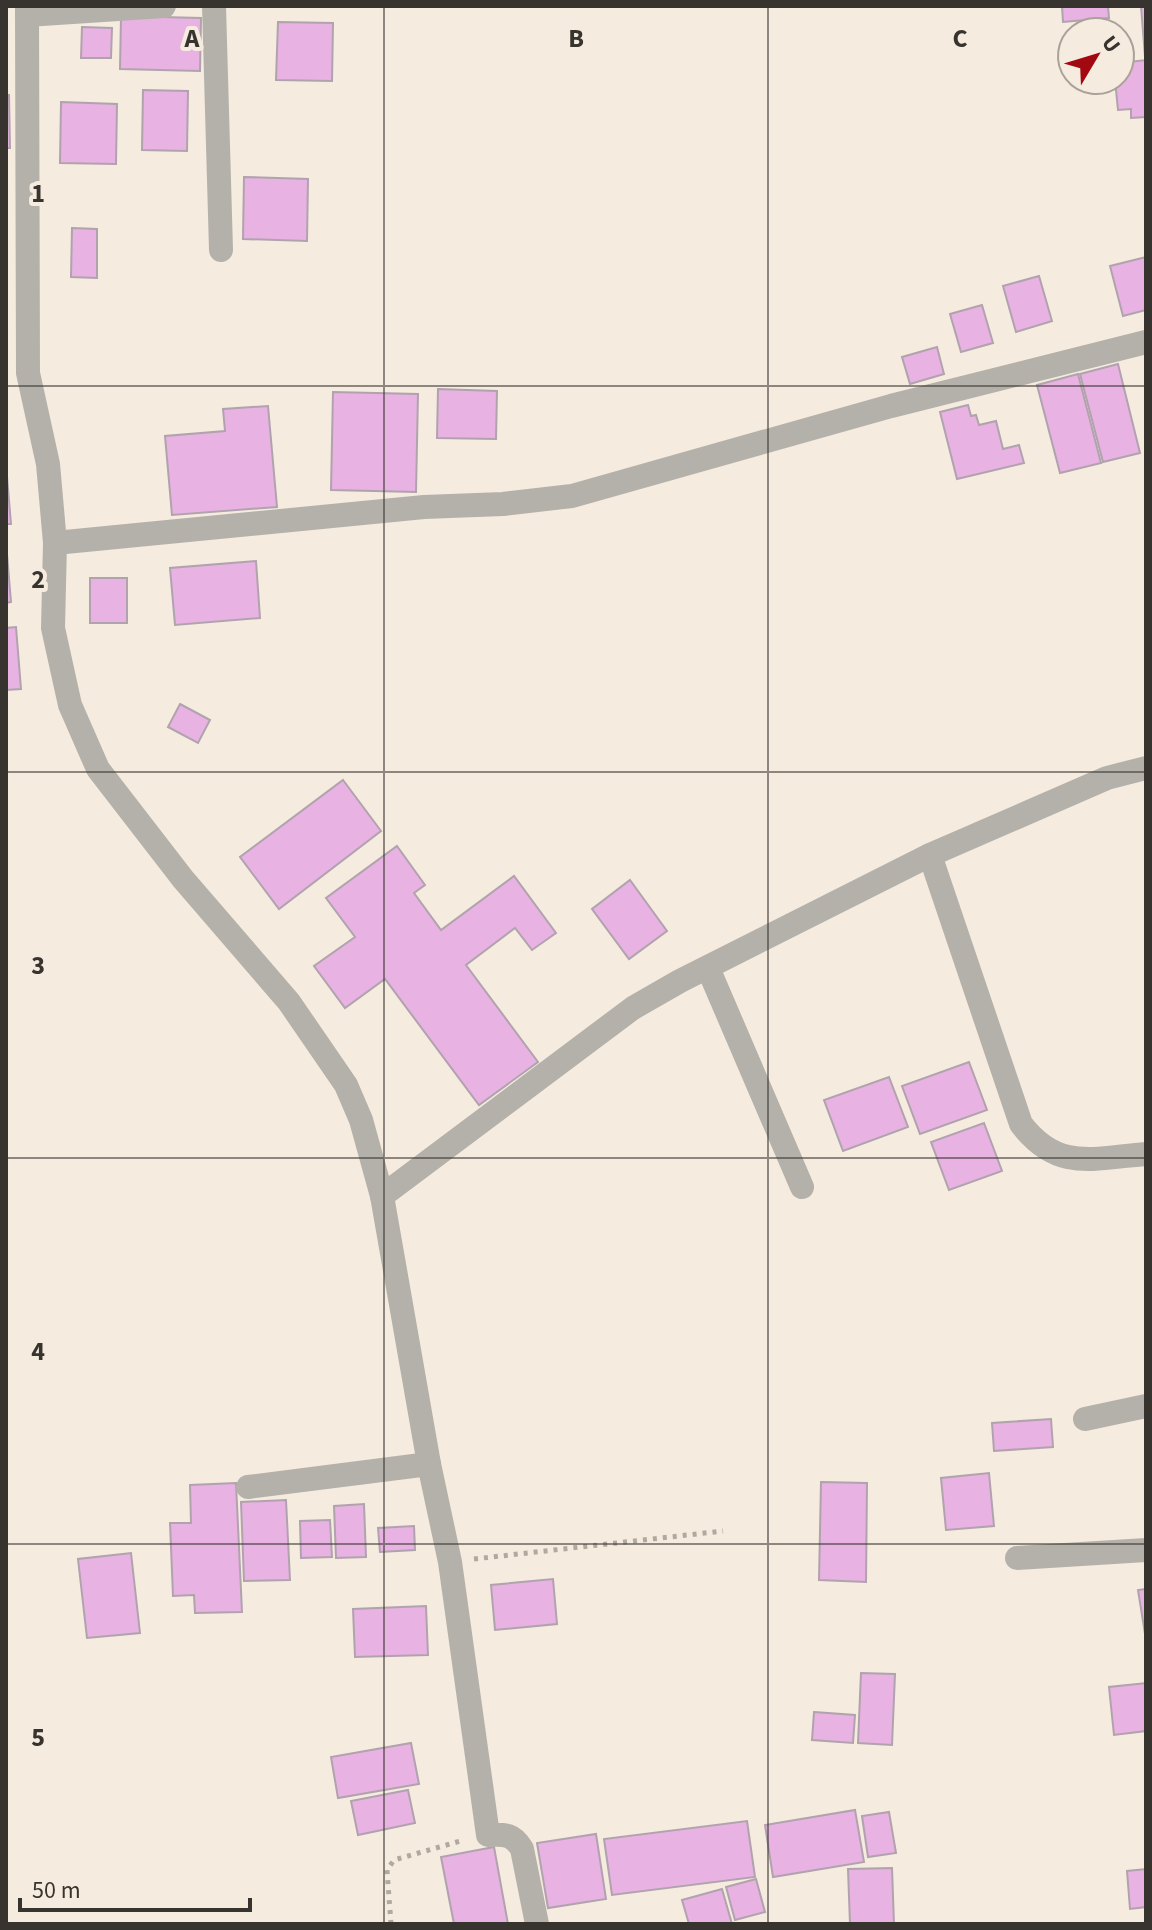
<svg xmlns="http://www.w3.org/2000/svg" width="1152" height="1930" viewBox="0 0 1152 1930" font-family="'Source Sans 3',sans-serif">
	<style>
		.building { fill: #e8b2e2; stroke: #b0a3ae; stroke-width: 2 }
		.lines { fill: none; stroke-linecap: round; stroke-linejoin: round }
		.path { stroke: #b1a99f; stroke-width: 5; stroke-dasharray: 4 6; stroke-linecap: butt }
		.minor { stroke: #b4b1ab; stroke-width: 24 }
		.grid { fill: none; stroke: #37332e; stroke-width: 2; stroke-opacity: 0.55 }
		.grid-label { font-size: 26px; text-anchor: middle; font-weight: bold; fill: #37332e; stroke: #f6ebdf; stroke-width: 8; stroke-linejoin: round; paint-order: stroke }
	</style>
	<rect width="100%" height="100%" fill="#f6ebdf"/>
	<g class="building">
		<polygon points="1062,6 1108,6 1109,18 1063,22"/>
		<polygon points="1141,6 1146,6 1146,57 1145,57"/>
		<polygon points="121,16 201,18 200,71 120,69"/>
		<polygon points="278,22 333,23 332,81 276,80"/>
		<polygon points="82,27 112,28 111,58 81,58"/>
		<polygon points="1146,60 1146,117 1131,118 1131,109 1118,110 1115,80 1120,80 1120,63"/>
		<polygon points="143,90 188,91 187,151 142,150"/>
		<polygon points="6,95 9,95 10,148 6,148"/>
		<polygon points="61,102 117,104 116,164 60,163"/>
		<polygon points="244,177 308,179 307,241 243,239"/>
		<polygon points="72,228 97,229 97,278 71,277"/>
		<polygon points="1146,257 1146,310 1123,316 1110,266"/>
		<polygon points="1039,276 1052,321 1016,332 1003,286"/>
		<polygon points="982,305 993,343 961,352 950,314"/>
		<polygon points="937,347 944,374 910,384 902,357"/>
		<polygon points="1118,364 1140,453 1103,462 1080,374"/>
		<polygon points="1078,374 1101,463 1060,473 1037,385"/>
		<polygon points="438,389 497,391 496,439 437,438"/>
		<polygon points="333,392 418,394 416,492 331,490"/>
		<polygon points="968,405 971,416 976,415 979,425 996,421 1003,449 1019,445 1024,463 957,479 940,412"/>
		<polygon points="268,406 277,507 172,515 165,436 225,431 223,409"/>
		<polygon points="6,465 11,524 6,524"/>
		<polygon points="7,554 11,602 6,603 6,555"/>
		<polygon points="256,561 260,618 175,625 170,568"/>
		<rect x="90" y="578" width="37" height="45"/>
		<polygon points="16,627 21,689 6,690 6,628"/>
		<polygon points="180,704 210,720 198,743 168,727"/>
		<polygon points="343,780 381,831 279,909 240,857"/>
		<polygon points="397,846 425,885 414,893 441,930 514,876 556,933 532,950 515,928 466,965 538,1062 479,1105 385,979 345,1008 314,966 355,937 326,898"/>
		<polygon points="630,880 667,931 629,959 592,909"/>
		<polygon points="969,1062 987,1110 920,1134 902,1086"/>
		<polygon points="889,1077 908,1127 843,1151 824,1100"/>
		<polygon points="984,1123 1002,1171 949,1190 931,1142"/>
		<polygon points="1051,1419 1053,1447 994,1451 992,1423"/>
		<polygon points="989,1473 994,1526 946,1530 941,1478"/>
		<polygon points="821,1482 867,1483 866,1582 819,1580"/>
		<polygon points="236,1483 242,1612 195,1613 194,1595 173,1596 170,1523 191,1523 190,1485"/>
		<polygon points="286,1500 290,1580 244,1581 241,1502"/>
		<polygon points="364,1504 366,1557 336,1558 334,1506"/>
		<polygon points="330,1520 332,1557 301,1558 300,1521"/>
		<polygon points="414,1526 415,1550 380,1552 378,1528"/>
		<polygon points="131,1553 140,1633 87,1638 78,1559"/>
		<polygon points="553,1579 557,1624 495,1630 491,1585"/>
		<polygon points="1146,1589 1146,1640 1138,1590"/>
		<polygon points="426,1606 428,1655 355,1657 353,1609"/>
		<polygon points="861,1673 895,1674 892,1745 858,1743"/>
		<polygon points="1146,1683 1146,1731 1114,1735 1109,1687"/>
		<polygon points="814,1712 855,1715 853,1743 812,1740"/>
		<polygon points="411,1743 419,1784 338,1798 331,1757"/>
		<polygon points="408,1790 415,1823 358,1835 351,1801"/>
		<polygon points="855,1810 864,1862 773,1877 765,1825"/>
		<polygon points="889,1812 896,1853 868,1857 862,1816"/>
		<polygon points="747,1821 755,1877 612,1895 604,1839"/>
		<polygon points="596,1834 606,1899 548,1908 537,1843"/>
		<polygon points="494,1847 508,1924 454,1924 441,1857"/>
		<polygon points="892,1868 894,1924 850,1924 848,1869"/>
		<polygon points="1146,1869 1146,1907 1130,1909 1127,1871"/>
		<polygon points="756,1879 765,1912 735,1920 726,1887"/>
		<polygon points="722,1889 732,1924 689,1924 682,1900"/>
	</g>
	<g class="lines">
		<g class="path">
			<polyline points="474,1559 723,1531"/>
			<polyline points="391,1924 387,1870 394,1860 464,1840"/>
		</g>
		<g class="minor">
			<path d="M27,6L28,373L48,464L55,543L53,628L70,705L98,769L183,879L289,1002L346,1085L361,1120L382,1196L429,1464L450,1562L488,1835C505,1834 513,1834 522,1849L537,1924"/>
			<polyline points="214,6 221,250"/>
			<polyline points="27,15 164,6"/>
			<polyline points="55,543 424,507 503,504 572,496 891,406 1146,342"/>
			<path d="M930,855L1021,1124C1058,1172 1093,1158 1146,1154"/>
			<polyline points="708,968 802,1187"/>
			<polyline points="382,1196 633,1008 680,981 930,855 1107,778 1146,768"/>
			<polyline points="1085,1419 1146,1406"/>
			<polyline points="248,1487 429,1464"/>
			<polyline points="1017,1558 1146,1550"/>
		</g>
	</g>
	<path class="grid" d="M384,6V1924M768,6V1924M6,386H1146M6,772H1146M6,1158H1146M6,1544H1146"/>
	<g class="grid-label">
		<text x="192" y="47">A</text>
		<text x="576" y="47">B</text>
		<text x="960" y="47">C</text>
		<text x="38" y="202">1</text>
		<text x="38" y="588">2</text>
		<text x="38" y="974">3</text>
		<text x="38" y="1360">4</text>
		<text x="38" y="1746">5</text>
	</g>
	<rect width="1152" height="1930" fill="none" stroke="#37332e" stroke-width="16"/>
	<g transform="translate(1096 56) rotate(52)"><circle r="38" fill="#f6ebdf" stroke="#aaa198" stroke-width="2"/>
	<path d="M0-6L14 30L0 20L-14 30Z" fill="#a20810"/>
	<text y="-12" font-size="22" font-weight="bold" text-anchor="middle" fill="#37332e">U</text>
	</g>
	<path d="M20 1898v12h230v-12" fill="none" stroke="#37332e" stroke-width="4"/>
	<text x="32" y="1898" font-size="24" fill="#37332e" stroke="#f6ebdf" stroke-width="6" paint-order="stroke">50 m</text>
</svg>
